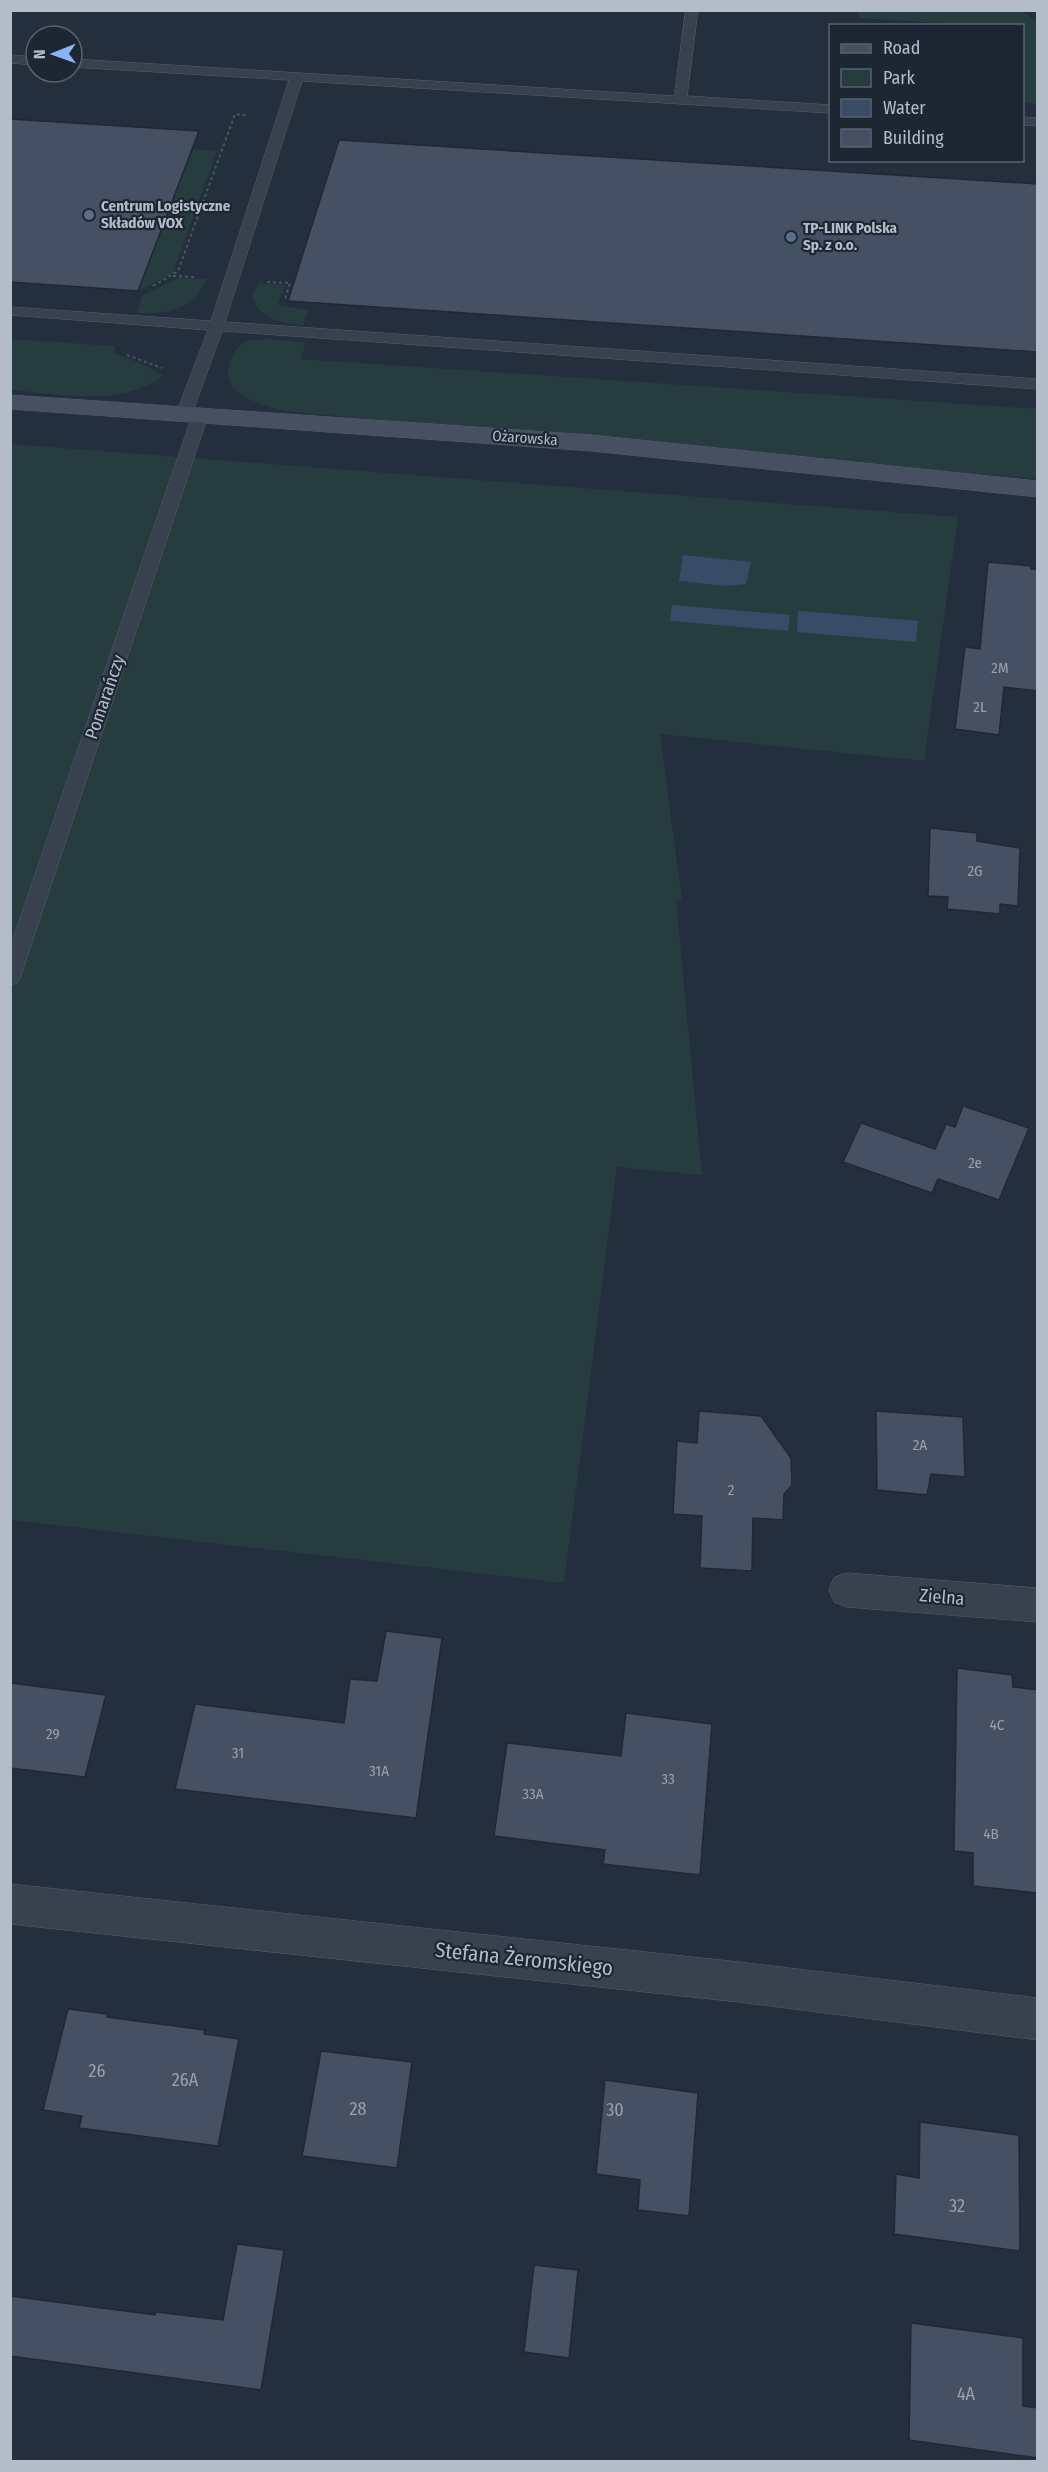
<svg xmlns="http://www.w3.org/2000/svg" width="1048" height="2472" viewBox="0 0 1048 2472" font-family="'Fira Sans Condensed',sans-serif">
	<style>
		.green { fill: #263c3f }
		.water { fill: #394c67 }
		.building { fill: #455162; stroke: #1f2835; stroke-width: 1.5 }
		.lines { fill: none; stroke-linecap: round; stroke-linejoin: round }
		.service-casing { stroke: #565f6c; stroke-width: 1 }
		.minor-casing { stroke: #565f6c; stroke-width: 1 }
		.secondary-casing { stroke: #565f6c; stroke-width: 1 }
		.path { stroke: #44595c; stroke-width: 2; stroke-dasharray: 3 3; stroke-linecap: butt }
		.service { fill: #38414e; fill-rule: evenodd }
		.minor { fill: #38414e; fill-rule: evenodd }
		.secondary { fill: #465061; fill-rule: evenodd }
		.service-dot { fill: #5c6f8a; stroke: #1d2633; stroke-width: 2 }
		.labels { text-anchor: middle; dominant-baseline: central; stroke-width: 4.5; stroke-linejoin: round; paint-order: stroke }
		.far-poi-label { font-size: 15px; font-weight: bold; fill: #b4bcc9; stroke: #1d2633; text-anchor: start }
		.far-street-label { font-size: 15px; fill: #b4bcc9; stroke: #1d2633 }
		.number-label { font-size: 15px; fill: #98a1af }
		.street-label { font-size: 18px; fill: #b4bcc9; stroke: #1d2633 }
		.near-number-label { font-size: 18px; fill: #98a1af }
		.near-street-label { font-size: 21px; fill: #b4bcc9; stroke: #1d2633 }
	</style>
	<rect width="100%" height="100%" fill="#242f3e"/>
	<g class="green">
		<polygon points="859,11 1021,11 1037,21 1037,105 1023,102 1022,26 943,26 942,23 859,18"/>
		<polygon points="193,149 217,151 173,273 138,291"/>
		<path d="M178,278L206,279C194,309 167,315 137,313L142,296Z"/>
		<path d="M258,283L285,285L278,305L308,310L303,325C281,323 260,320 252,296Z"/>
		<path d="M11,339L115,346L114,353L147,366L163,376C121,408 60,394 11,390Z"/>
		<path d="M268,339L306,343L300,359L1037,409V479L282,411C268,406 247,401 235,390C222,377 229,351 245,342C251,339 261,340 268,339Z"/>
		<polygon points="10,444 958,517 924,761 660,734 682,901 676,900 702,1175 617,1167 564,1583 11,1520"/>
	</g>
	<g class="water">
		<polygon points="683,555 751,562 746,584 727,586 679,581"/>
		<polygon points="672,605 790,615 788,631 670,621"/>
		<polygon points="798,611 918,621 916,642 797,632"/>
	</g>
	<g class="building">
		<polygon points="10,119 199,131 138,291 10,282"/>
		<polygon points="339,140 1038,184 1038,352 288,301"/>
		<polygon points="988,562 1031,566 1031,569 1038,569 1038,691 1004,687 999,735 955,729 965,647 980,649"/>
		<polygon points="930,828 977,833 977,841 1020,848 1018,906 1000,904 1000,914 947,909 948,897 928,896"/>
		<polygon points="963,1106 1029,1128 999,1200 938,1179 932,1193 843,1162 861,1123 935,1149 946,1124 955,1127"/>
		<polygon points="699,1411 761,1416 791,1458 792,1485 784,1494 783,1520 753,1518 752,1571 700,1568 702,1516 673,1514 677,1441 697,1443"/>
		<polygon points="876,1411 963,1417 965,1477 931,1474 927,1495 877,1490"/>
		<polygon points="386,1631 442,1638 416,1818 175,1789 195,1704 344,1723 350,1679 377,1681"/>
		<polygon points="957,1668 1012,1675 1013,1687 1038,1690 1038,1893 973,1886 973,1853 954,1851"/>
		<polygon points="10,1683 106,1695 85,1777 10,1768"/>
		<polygon points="626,1713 712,1724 700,1875 603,1864 605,1850 494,1836 507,1743 621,1756"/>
		<polygon points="68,2009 107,2014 107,2017 205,2030 204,2034 239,2039 218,2146 79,2128 82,2116 43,2110"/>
		<polygon points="321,2051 412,2062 397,2168 302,2156"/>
		<polygon points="605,2080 698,2093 689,2216 638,2210 640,2180 596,2174"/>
		<polygon points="920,2122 1019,2135 1020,2251 894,2234 896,2174 919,2178"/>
		<polygon points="237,2244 284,2250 261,2390 10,2356 10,2296 155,2315 156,2312 223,2320"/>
		<polygon points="534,2265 578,2270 569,2358 524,2352"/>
		<polygon points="911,2323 1023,2338 1023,2406 1038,2408 1038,2458 909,2440"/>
	</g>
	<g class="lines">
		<g class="service-casing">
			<g id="service">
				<polygon points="686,10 698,10 687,96 830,105 830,113 302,81 225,322 1038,379 1038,389 222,331 192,414 184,419 176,414 208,330 10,315 10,307 211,321 289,80 72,67 72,59 674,96"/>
				<polygon points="10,55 36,57 36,65 10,63"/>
				<polygon points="1022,117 1038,118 1038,126 1022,125"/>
				<polygon points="200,411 208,416 20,978 17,983 10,985 10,948 192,416"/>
			</g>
		</g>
		<g class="minor-casing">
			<g id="minor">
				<polygon points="847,1573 1038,1588 1038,1622 847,1607 834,1602 829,1590 834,1578"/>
				<polygon points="10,1884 739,1962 1038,1998 1038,2040 739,2002 10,1924"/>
			</g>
		</g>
		<g class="secondary-casing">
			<polygon id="secondary" points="10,395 591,435 1038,481 1038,497 591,451 10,409"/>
		</g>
		<g class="path">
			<polyline points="173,276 196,277"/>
			<polyline points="267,282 290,283 285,299"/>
			<polyline points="153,286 178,271 235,114 247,115"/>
			<polyline points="127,355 162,368"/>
		</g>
		<use href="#service" class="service"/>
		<use href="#minor" class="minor"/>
		<use href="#secondary" class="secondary"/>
	</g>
	<g class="service-dot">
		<circle cx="89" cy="215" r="6"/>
		<circle cx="791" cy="237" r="6"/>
	</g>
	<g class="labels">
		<g class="far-poi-label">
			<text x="101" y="206">Centrum Logistyczne<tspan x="101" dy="17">Składów VOX</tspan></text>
			<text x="803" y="228">TP-LINK Polska<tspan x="803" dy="17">Sp. z o.o.</tspan></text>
		</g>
		<g class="far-street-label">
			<text transform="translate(525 438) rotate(4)">Ożarowska</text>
		</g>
		<g class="number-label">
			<text x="1000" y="668">2M</text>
			<text x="980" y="707">2L</text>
			<text x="975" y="871">2G</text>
			<text x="975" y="1163">2e</text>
			<text x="920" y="1445">2A</text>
			<text x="731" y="1490">2</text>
			<text x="997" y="1725">4C</text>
			<text x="53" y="1734">29</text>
			<text x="238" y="1753">31</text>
			<text x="379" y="1771">31A</text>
			<text x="668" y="1779">33</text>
			<text x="533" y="1794">33A</text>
			<text x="991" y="1834">4B</text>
		</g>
		<g class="street-label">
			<text transform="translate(105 697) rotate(-71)">Pomarańczy</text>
			<text transform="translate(942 1597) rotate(5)">Zielna</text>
		</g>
		<g class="near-number-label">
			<text x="97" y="2071">26</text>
			<text x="185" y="2080">26A</text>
			<text x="358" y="2109">28</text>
			<text x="615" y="2110">30</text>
			<text x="957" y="2206">32</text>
			<text x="966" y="2394">4A</text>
		</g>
		<g class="near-street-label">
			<text transform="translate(524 1959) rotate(6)">Stefana Żeromskiego</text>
		</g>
	</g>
	<rect width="1048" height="2472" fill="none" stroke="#b4bcc9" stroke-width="24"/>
	<rect x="829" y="24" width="195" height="138" fill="#1d2633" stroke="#59626f" stroke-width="1.5"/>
	<rect x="841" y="44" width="30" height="9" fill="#465061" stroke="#59626f" stroke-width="1.5"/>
	<text x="883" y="54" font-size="18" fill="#b4bcc9">Road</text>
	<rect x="841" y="69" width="30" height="18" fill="#263c3f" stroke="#59626f" stroke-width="1.5"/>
	<text x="883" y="84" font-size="18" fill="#b4bcc9">Park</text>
	<rect x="841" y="99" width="30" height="18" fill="#394c67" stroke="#59626f" stroke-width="1.5"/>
	<text x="883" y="114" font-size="18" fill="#b4bcc9">Water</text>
	<rect x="841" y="129" width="30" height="18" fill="#455162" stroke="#59626f" stroke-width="1.5"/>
	<text x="883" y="144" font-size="18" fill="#b4bcc9">Building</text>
	<g transform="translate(54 54) rotate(269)"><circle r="28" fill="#1d2633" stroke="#59626f" stroke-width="1.5"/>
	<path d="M0-4.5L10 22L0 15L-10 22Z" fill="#8ab4f8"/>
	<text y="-9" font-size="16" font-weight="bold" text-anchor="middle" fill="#b4bcc9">N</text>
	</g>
</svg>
